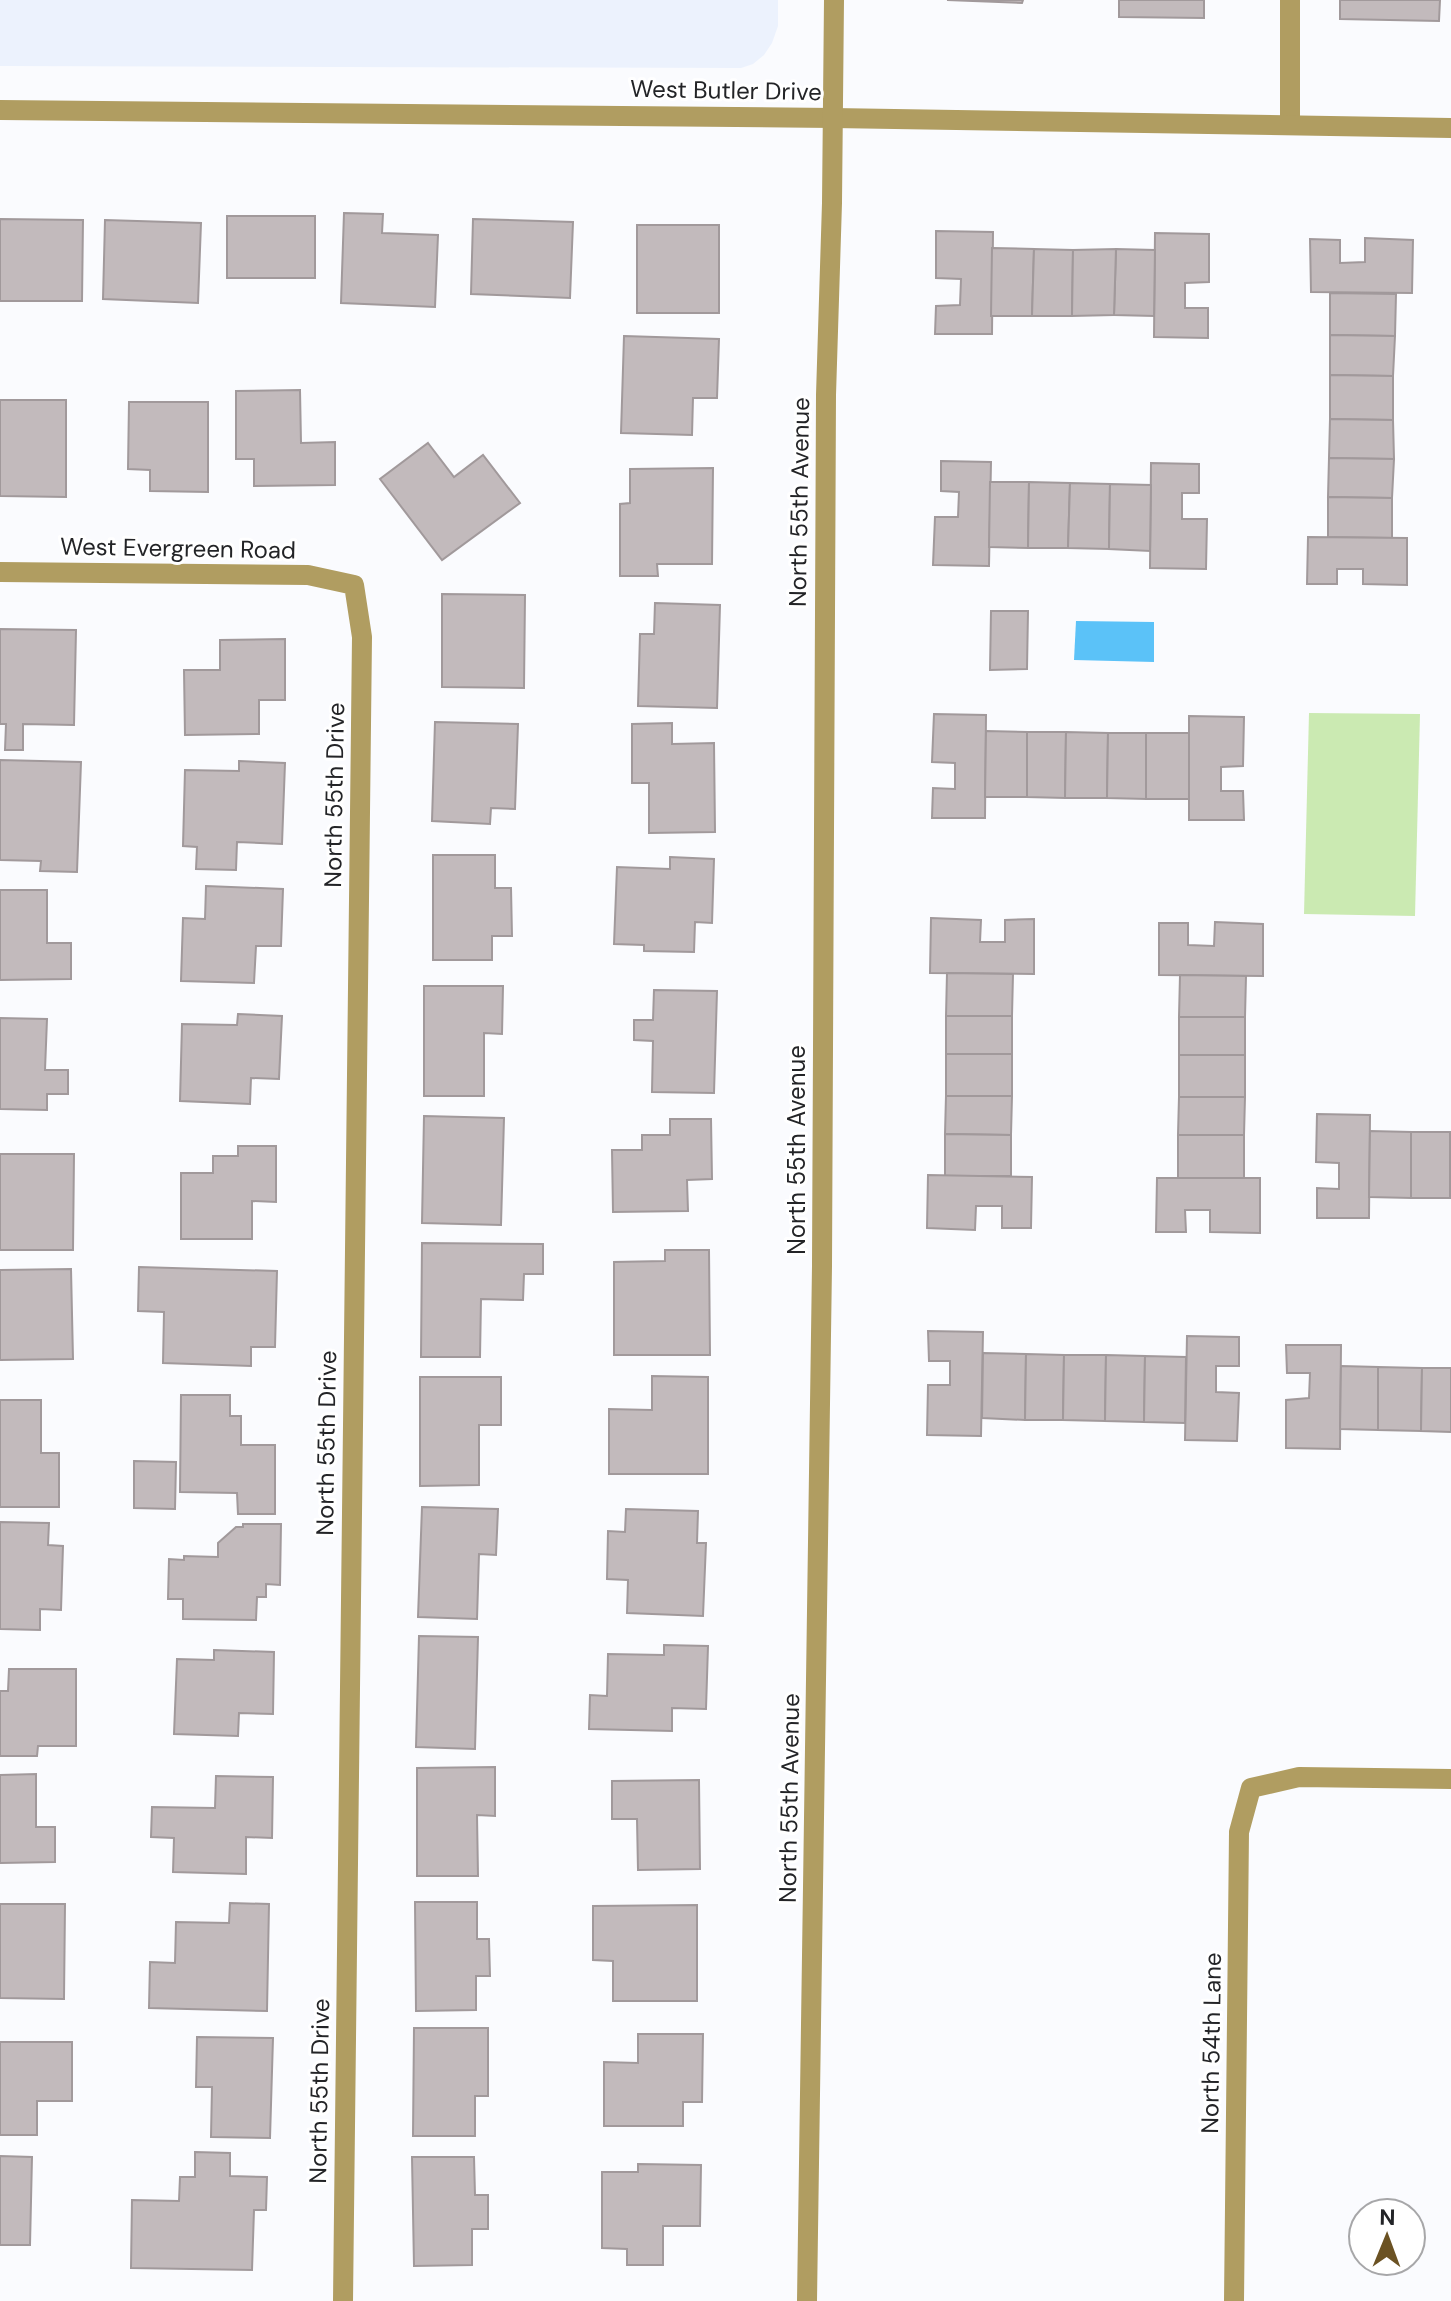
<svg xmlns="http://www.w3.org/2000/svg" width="1451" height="2301" viewBox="0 0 1451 2301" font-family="'DM Sans',sans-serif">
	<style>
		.built { fill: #ecf2fd }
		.green { fill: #cbeab2 }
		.water { fill: #5bc2f8 }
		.building { fill: #c2babc; stroke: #a1999b; stroke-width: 2 }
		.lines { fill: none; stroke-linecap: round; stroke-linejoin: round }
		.minor { stroke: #b09d61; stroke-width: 20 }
		.tertiary { stroke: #b09d61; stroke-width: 20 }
		.labels { text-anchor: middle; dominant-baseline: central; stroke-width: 6; stroke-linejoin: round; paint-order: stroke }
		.street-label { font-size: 24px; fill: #232427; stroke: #fff }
	</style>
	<rect width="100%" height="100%" fill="#fafbfe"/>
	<polygon class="built" points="0,0 778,0 778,26 772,43 764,55 753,64 741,68 0,66"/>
	<polygon class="green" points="1309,713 1420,714 1415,916 1304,914"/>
	<polygon class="water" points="1076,621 1154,622 1154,662 1074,660"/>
	<g class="building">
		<polygon points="947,0 1023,0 1022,3"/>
		<polygon points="1119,0 1204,0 1204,18 1119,17"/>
		<polygon points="1340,0 1440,0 1439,21 1340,19"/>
		<polygon points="344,213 383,214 382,233 438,235 435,307 341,303"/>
		<rect x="227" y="216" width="88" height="62"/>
		<polygon points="0,219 83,220 82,301 0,301"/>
		<polygon points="473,219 573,222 570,298 471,294"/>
		<polygon points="105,220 201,223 198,303 103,299"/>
		<rect x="637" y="225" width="82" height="88"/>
		<polygon points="936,231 993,232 992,334 935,334 936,306 960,305 961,279 936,278"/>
		<polygon points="1155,233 1209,234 1209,282 1185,283 1185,308 1208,308 1208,338 1154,337"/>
		<polygon points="1365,238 1413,240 1412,293 1311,292 1310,239 1340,240 1340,263 1365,262"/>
		<polygon points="992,248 1034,249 1032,316 991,316"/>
		<polygon points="1034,249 1073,250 1072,316 1032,316"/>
		<polygon points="1116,249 1155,250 1154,316 1114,315"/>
		<polygon points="1116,249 1114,315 1072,316 1073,250"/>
		<polygon points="1330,293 1396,294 1395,336 1330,335"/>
		<polygon points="1330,335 1395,336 1393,376 1330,375"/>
		<polygon points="624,336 719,339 717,398 693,398 692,435 621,433"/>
		<polygon points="1330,375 1393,376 1393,420 1330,419"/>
		<polygon points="300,390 301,443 335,442 335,485 254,486 254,459 236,459 236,391"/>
		<polygon points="0,400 66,400 66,497 0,496"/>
		<polygon points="129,402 208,402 208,492 150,491 150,470 128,469"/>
		<polygon points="1330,419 1393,420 1394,459 1329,458"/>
		<polygon points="428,443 454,477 483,455 520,503 442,560 380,479"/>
		<polygon points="1329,458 1394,459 1392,498 1328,497"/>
		<polygon points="941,461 991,462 989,566 933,565 935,517 958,517 959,492 941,491"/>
		<polygon points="1151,463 1199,464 1199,493 1182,493 1182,519 1207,519 1206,569 1150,568"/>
		<polygon points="713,468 712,564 657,564 658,576 620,576 620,504 630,503 630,469"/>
		<polygon points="990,482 1029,482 1028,548 989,547"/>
		<polygon points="1029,482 1070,483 1068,548 1028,548"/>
		<polygon points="1070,483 1110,484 1109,549 1068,548"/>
		<polygon points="1110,484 1151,485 1150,551 1109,549"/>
		<polygon points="1328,497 1392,498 1392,538 1328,537"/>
		<polygon points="1308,537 1407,538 1407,585 1363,584 1363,569 1337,569 1337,584 1307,584"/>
		<polygon points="442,594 525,595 524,688 442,687"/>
		<polygon points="655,603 720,605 717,708 638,706 640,634 654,634"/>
		<polygon points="991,611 1028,611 1027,669 990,670"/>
		<polygon points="0,629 76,630 74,725 23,724 23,750 5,750 6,724 0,724"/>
		<polygon points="285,639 285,700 259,700 259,734 185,735 184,670 220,670 220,640"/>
		<polygon points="934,714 986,715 985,818 932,818 933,788 955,789 955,763 932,762"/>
		<polygon points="1189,716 1244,717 1243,766 1221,767 1221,791 1243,791 1244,820 1189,820"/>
		<polygon points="435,722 518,724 515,809 491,808 490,824 432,821"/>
		<polygon points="672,723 672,744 714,743 715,832 649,833 649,783 632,783 632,724"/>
		<polygon points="986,731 1027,732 1027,797 985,797"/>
		<polygon points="1027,732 1066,732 1065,798 1027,797"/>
		<polygon points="1066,732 1108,733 1107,798 1065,798"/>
		<polygon points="1108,733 1146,733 1146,799 1107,798"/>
		<rect x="1146" y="733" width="43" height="66"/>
		<polygon points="0,760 81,762 77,872 40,871 41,861 0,860"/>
		<polygon points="239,761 285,763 282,844 237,842 236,870 196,869 197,847 183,846 185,770 239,771"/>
		<polygon points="433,855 495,855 495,888 511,888 512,936 492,936 492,960 433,960"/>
		<polygon points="670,857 714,859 712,923 695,922 694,952 644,951 644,945 614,944 617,867 670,869"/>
		<polygon points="206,886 283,889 281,946 256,946 254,983 181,981 183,918 205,919"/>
		<polygon points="0,890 47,890 47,943 71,943 71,979 0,980"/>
		<polygon points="931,918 981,920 980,942 1005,942 1005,920 1034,919 1034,974 930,973"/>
		<polygon points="1215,922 1263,924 1263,976 1159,975 1159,923 1188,923 1188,945 1214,946"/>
		<polygon points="947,973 1013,974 1012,1016 946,1016"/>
		<polygon points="1180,975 1246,976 1245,1017 1179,1017"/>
		<polygon points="424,986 503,986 502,1034 484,1033 484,1096 424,1096"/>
		<polygon points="654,990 717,991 714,1093 652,1092 653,1041 634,1040 634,1020 653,1020"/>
		<polygon points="238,1014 282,1016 279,1079 251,1078 250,1104 180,1101 182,1024 237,1025"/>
		<rect x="946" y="1016" width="66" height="38"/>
		<rect x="1179" y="1017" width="66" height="38"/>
		<polygon points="0,1018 47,1019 45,1070 68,1070 68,1094 47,1094 47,1110 0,1109"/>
		<rect x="946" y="1054" width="66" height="42"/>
		<rect x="1179" y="1055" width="66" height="42"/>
		<polygon points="946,1096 1012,1096 1011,1135 945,1134"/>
		<polygon points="1179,1097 1245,1097 1244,1135 1178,1135"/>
		<polygon points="1317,1114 1370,1115 1369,1218 1317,1218 1317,1188 1339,1189 1339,1163 1316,1162"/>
		<polygon points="424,1116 504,1118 501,1225 422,1223"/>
		<polygon points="670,1119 711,1119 712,1179 687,1180 688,1211 613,1212 612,1150 642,1150 642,1135 670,1135"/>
		<polygon points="1370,1131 1411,1132 1411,1198 1369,1197"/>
		<rect x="1411" y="1132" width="39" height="66"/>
		<polygon points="945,1134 1011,1135 1011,1176 945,1176"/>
		<rect x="1178" y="1135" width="66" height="43"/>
		<polygon points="238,1146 276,1146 276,1202 252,1201 252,1239 181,1239 181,1173 213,1173 213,1156 238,1156"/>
		<polygon points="0,1154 74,1154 73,1250 0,1250"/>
		<polygon points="928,1175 1032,1177 1031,1228 1002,1228 1002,1206 976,1206 975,1230 927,1228"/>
		<polygon points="1157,1178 1260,1178 1260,1233 1210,1232 1210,1210 1185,1210 1186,1232 1156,1232"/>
		<polygon points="422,1243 543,1244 543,1274 524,1274 523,1300 481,1299 480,1357 421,1357"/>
		<polygon points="665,1250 709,1250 710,1355 614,1355 614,1262 665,1261"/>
		<polygon points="139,1267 277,1271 275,1347 251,1347 251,1366 163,1363 164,1312 138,1311"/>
		<polygon points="71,1269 73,1359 0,1360 0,1270"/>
		<polygon points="928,1331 983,1332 981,1436 927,1435 928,1385 950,1385 950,1361 929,1361"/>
		<polygon points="1187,1336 1239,1337 1239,1366 1216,1366 1216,1392 1239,1393 1237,1441 1185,1440"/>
		<polygon points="1286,1345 1341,1345 1340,1449 1286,1448 1286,1400 1309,1398 1310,1373 1287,1373"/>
		<polygon points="983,1353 1026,1354 1025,1420 982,1418"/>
		<polygon points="1026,1354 1064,1355 1063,1420 1025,1420"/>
		<polygon points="1064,1355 1106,1355 1105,1421 1063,1420"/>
		<polygon points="1106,1355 1145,1356 1144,1422 1105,1421"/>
		<polygon points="1145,1356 1186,1357 1185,1423 1144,1422"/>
		<polygon points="1341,1366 1378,1367 1378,1430 1340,1429"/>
		<polygon points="1378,1367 1422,1368 1421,1431 1378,1430"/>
		<polygon points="1422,1368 1451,1368 1451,1432 1421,1431"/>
		<polygon points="652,1376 708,1377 708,1474 609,1474 609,1409 652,1410"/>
		<polygon points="420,1377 501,1377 501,1425 479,1425 479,1485 420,1486"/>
		<polygon points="181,1395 230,1395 230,1416 241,1416 241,1445 275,1445 275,1514 238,1514 237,1493 180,1492"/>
		<polygon points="0,1400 41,1400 41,1453 59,1453 59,1507 0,1507"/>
		<polygon points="134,1461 176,1462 175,1509 134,1508"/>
		<polygon points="422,1507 498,1509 496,1555 479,1554 477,1619 418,1617"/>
		<polygon points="626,1509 698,1511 697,1543 706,1543 703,1616 627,1613 628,1580 607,1579 608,1531 625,1532"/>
		<polygon points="0,1522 49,1523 48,1545 63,1546 61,1610 40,1609 40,1630 0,1629"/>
		<polygon points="243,1524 281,1524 280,1585 266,1584 266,1597 257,1597 256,1620 183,1619 183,1599 168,1599 169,1559 184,1560 184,1556 218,1557 218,1543 236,1527 243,1527"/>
		<polygon points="419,1636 478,1637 475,1749 416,1747"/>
		<polygon points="664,1645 708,1646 706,1709 672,1708 672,1731 589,1729 590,1695 607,1696 608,1654 664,1655"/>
		<polygon points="214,1650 274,1652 273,1714 239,1713 238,1736 174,1734 177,1659 214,1660"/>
		<polygon points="9,1669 76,1669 76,1746 38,1746 37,1756 0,1756 0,1691 8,1691"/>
		<polygon points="495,1767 495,1816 477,1815 478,1876 417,1876 417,1768"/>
		<polygon points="36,1774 36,1827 55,1827 55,1862 0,1863 0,1775"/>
		<polygon points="216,1776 273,1777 272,1838 246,1837 246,1874 173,1872 174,1838 151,1837 152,1807 215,1808"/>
		<polygon points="699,1780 700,1869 638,1870 637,1819 612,1819 612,1781"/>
		<polygon points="415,1902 477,1902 477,1939 489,1939 490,1976 476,1976 476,2010 416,2011"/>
		<polygon points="230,1903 269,1904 267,2011 149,2008 150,1962 175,1963 176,1922 229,1923"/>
		<polygon points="0,1904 65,1904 64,1999 0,1998"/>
		<polygon points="697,1905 697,2001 613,2001 613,1961 593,1960 593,1906"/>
		<polygon points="414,2028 488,2028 488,2096 475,2096 475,2136 413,2136"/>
		<polygon points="638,2034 703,2034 702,2102 683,2102 683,2126 604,2126 604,2062 638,2063"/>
		<polygon points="197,2037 273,2038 270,2138 211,2137 212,2087 196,2087"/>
		<polygon points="0,2042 72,2042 72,2101 37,2101 37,2135 0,2135"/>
		<polygon points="195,2152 230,2153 230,2176 267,2177 266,2210 254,2210 252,2270 131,2268 132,2200 179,2201 180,2177 195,2177"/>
		<polygon points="0,2156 32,2157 30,2245 0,2245"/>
		<polygon points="412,2157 474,2157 475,2195 488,2195 488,2229 472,2229 472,2265 414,2266"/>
		<polygon points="638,2164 701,2165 700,2226 663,2226 663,2265 627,2265 627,2249 602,2248 602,2172 638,2172"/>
	</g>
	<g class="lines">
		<g class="minor">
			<polyline points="1290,0 1290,125"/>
			<polyline points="0,110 833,118"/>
			<polyline points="0,572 308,575 354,585 362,637 343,2301"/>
			<polyline points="1234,2301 1239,1832 1251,1788 1299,1777 1451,1779"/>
		</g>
		<g class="tertiary">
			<polyline points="833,118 1451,128"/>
			<polyline points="807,2301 822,1266 826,395 832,203 834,0"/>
		</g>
	</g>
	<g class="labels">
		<g class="street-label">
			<text transform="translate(726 90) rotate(1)">West Butler Drive</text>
			<text transform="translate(799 502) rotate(-89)">North 55th Avenue</text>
			<text transform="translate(178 548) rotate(1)">West Evergreen Road</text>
			<text transform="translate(334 795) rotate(-89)">North 55th Drive</text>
			<text transform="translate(796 1150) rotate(-90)">North 55th Avenue</text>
			<text transform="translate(326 1443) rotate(-89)">North 55th Drive</text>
			<text transform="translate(789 1798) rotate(-89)">North 55th Avenue</text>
			<text transform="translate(1211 2043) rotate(-89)">North 54th Lane</text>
			<text transform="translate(319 2091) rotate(-89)">North 55th Drive</text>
		</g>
	</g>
	<g transform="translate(1387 2237) rotate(1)"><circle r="38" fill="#ffffff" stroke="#a7a7a9" stroke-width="2"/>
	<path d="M0-6L14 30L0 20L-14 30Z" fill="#6b5223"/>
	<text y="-12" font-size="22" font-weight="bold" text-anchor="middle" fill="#232427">N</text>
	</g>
</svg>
